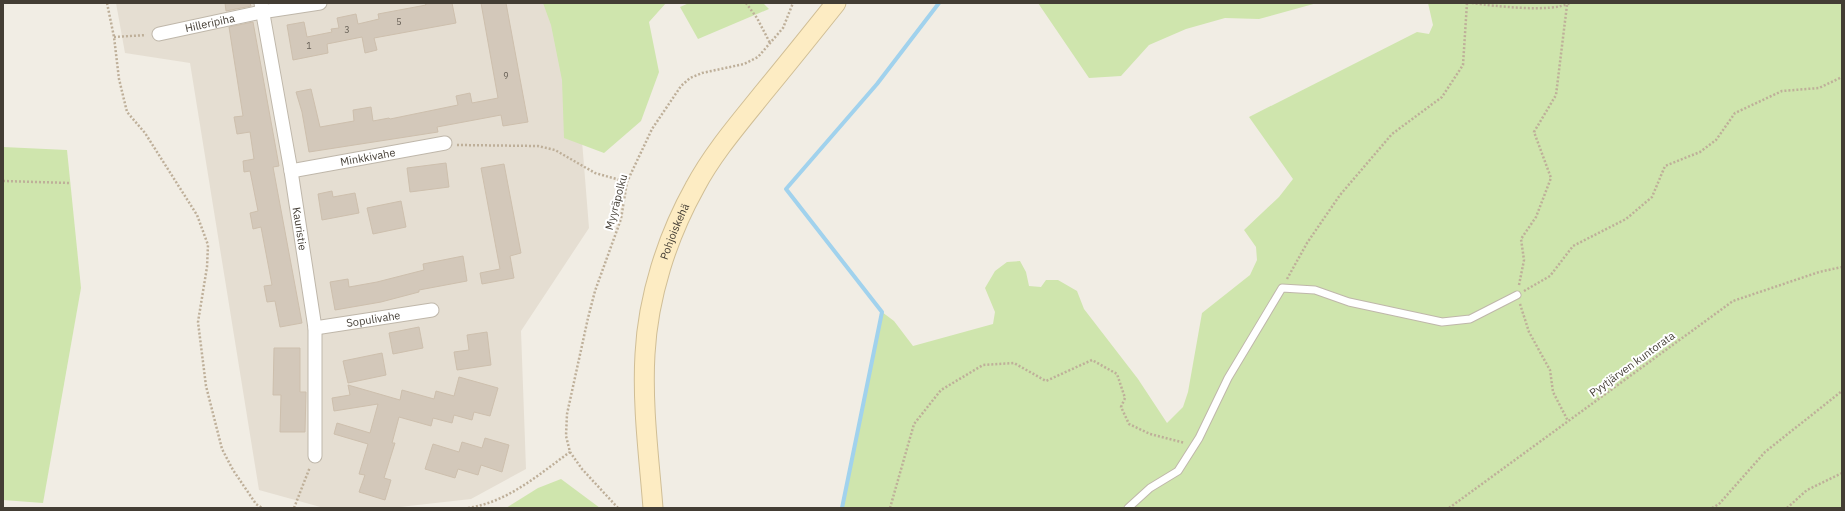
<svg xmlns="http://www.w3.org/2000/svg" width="1845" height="511" viewBox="0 0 1845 511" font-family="'IBM Plex Sans',sans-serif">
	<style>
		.residential { fill: #e5ded2 }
		.green { fill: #cfe5ad }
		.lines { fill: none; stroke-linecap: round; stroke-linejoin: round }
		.stream { stroke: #a1d2ed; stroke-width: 4 }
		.building { fill: #d3c8ba; stroke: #cdbfad }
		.lane-casing { stroke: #bfb7aa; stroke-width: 9 }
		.street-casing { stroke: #bfb7aa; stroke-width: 15 }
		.secondary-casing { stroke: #d0be95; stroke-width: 21 }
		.path { stroke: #beaf99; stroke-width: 2.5; stroke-dasharray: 2 2; stroke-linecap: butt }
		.lane { stroke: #fff; stroke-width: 7 }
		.street { stroke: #fff; stroke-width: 13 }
		.secondary { stroke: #fdecc3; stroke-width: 19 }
		.labels { text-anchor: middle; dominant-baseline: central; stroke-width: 4; stroke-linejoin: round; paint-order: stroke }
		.number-label { font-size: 9px; fill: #676056 }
		.street-label { font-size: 11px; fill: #433d34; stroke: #fff }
	</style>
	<rect width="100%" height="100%" fill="#f1ede4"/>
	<polygon class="residential" points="116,3 571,3 589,228 521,331 526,469 471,499 391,508 324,508 259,490 190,63 125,53"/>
	<g class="green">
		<polygon points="543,3 666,3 649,22 659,72 641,121 604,153 564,138 562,80 551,25"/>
		<polygon points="689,3 763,3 769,9 698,39 680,7"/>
		<polygon points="1038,3 1317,3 1259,19 1225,18 1186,29 1149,45 1121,76 1089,78"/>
		<polygon points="1428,3 1842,3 1842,508 842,508 882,312 894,321 913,346 993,324 995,312 985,288 995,271 1007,262 1020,261 1026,272 1029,286 1041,287 1046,280 1058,280 1077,291 1084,309 1138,379 1167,423 1183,407 1188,392 1202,313 1250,275 1257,260 1256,247 1244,230 1279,197 1293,179 1249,117 1417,32 1429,34 1433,25"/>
		<polygon points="3,147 67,150 81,288 43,503 3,500"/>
		<polygon points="561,479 600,508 506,508 538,488"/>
	</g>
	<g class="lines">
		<polyline class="stream" points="842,508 882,312 786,189 877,84 939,3"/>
	</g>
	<g class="building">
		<polygon points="225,3 250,3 251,6 226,11"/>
		<polygon points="425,3 452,3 456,23 374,38 377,50 365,53 362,37 327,44 328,53 293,60 287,25 304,22 307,37 332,32 331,29 339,28 337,18 356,14 358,24 379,19 378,14 426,5"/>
		<polygon points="481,3 506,3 528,122 503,126 501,115 437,127 438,132 309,152 302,112 296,92 311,89 320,127 354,121 353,110 371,107 373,121 389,118 390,119 458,105 456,96 470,93 472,103 498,98"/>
		<polygon points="253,22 279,166 273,167 302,323 280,327 275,301 267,302 264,286 272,285 261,227 253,229 250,213 258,211 250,171 244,172 243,161 254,159 250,132 237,134 234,117 243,116 229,27"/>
		<polygon points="446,163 449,187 410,192 407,168"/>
		<polygon points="504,164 521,253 510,256 514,278 482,284 480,273 500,269 481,168"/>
		<polygon points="332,191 333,197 355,193 359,213 322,220 318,194"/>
		<polygon points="401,201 406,227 373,234 367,208"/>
		<polygon points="463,256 467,281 419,290 419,292 381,302 335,310 330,282 348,279 349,287 377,282 424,270 423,264"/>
		<polygon points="419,327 423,348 393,354 389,333"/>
		<polygon points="487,332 491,365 457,370 454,352 469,350 467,335"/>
		<polygon points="274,348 300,348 300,392 306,392 305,432 280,432 281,395 273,395"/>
		<polygon points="382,353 386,375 348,383 343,361"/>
		<polygon points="459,377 498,388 490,416 474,412 472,420 454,415 452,423 433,418 431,426 399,417 392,443 395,443 384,478 391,480 385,500 359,492 365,475 359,474 368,444 334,434 337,423 370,433 378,404 334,411 332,398 350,395 348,385 400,400 402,390 434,399 436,391 454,396"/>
		<polygon points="485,438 509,445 502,472 481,465 478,475 458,469 455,478 425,469 433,444 459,452 462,442 482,448"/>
	</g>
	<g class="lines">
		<g class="lane-casing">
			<polyline id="lane" points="1128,508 1150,488 1178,471 1199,438 1228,378 1282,288 1315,290 1349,302 1442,322 1470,319 1517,295"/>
		</g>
		<g class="street-casing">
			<g id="street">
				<path id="s1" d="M261,3L291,171L315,328V456"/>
				<path id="s2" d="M159,34L261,12L320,3"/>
				<path id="s3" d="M291,171L445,143"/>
				<path id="s4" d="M315,328L432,310"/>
			</g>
		</g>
		<g class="secondary-casing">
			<g id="secondary">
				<path id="s5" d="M653,508C649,457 642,405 645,354C648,297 667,237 695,187C713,153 740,122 764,92C788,63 812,33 836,3"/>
			</g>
		</g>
		<g class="path">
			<polyline points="107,3 114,37 119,79 127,112 145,133 197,215 208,245 207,267 198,322 206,386 222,449 233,470 256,504 262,508"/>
			<polyline points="746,3 757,18 770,43"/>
			<path d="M1472,3C1494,6 1551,13 1570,3"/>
			<polyline points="114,37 146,35"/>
			<polyline points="457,145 538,146 555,150 595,173 627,182"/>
			<polyline points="3,181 70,183"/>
			<polyline points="1287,279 1307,243 1340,195 1392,134 1442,97 1463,65 1467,3"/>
			<polyline points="1519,285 1524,260 1521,239 1536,217 1551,178 1534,132 1556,95 1567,5"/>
			<polyline points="1524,291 1550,276 1573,246 1626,219 1652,197 1665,166 1700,152 1716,140 1735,113 1782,91 1819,88 1842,77"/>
			<polyline points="1520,304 1529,332 1550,370 1553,392 1568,421"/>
			<polyline points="294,508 310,467"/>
			<path d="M468,508C508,502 538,475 570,452"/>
			<polyline points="618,508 582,469 570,452 566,436 567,414 588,318 595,291 621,219 627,182 652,129 681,86 690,78 702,73 744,64 758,57 783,28 793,3"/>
			<polyline points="890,508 914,424 941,390 983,365 1014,363 1046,381 1092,360 1117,374 1125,398 1121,407 1129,424 1150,434 1185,443"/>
			<polyline points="1449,508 1733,301 1819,272 1842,267"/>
			<polyline points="1712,508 1719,504 1765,452 1842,391"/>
			<polyline points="1787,508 1807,490 1842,473"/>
		</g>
		<use href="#lane" class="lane"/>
		<use href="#street" class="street"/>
		<use href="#secondary" class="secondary"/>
	</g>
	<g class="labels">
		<g class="number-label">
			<text x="399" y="21">5</text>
			<text x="347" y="29">3</text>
			<text x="309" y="45">1</text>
			<text x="506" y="75">9</text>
		</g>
		<g class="street-label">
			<text stroke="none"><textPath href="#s2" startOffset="52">Hilleripiha</textPath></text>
			<text stroke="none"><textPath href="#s3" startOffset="78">Minkkivahe</textPath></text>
			<text transform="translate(616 202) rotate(-75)">Myyräpolku</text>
			<text stroke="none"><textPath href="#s1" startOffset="229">Kauristie</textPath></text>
			<text stroke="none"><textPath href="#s5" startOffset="281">Pohjoiskehä</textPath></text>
			<text stroke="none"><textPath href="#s4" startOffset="59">Sopulivahe</textPath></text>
			<text transform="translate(1632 364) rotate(-36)">Pyytjärven kuntorata</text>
		</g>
	</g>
	<rect width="1845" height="511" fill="none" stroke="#433d34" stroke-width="8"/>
</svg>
